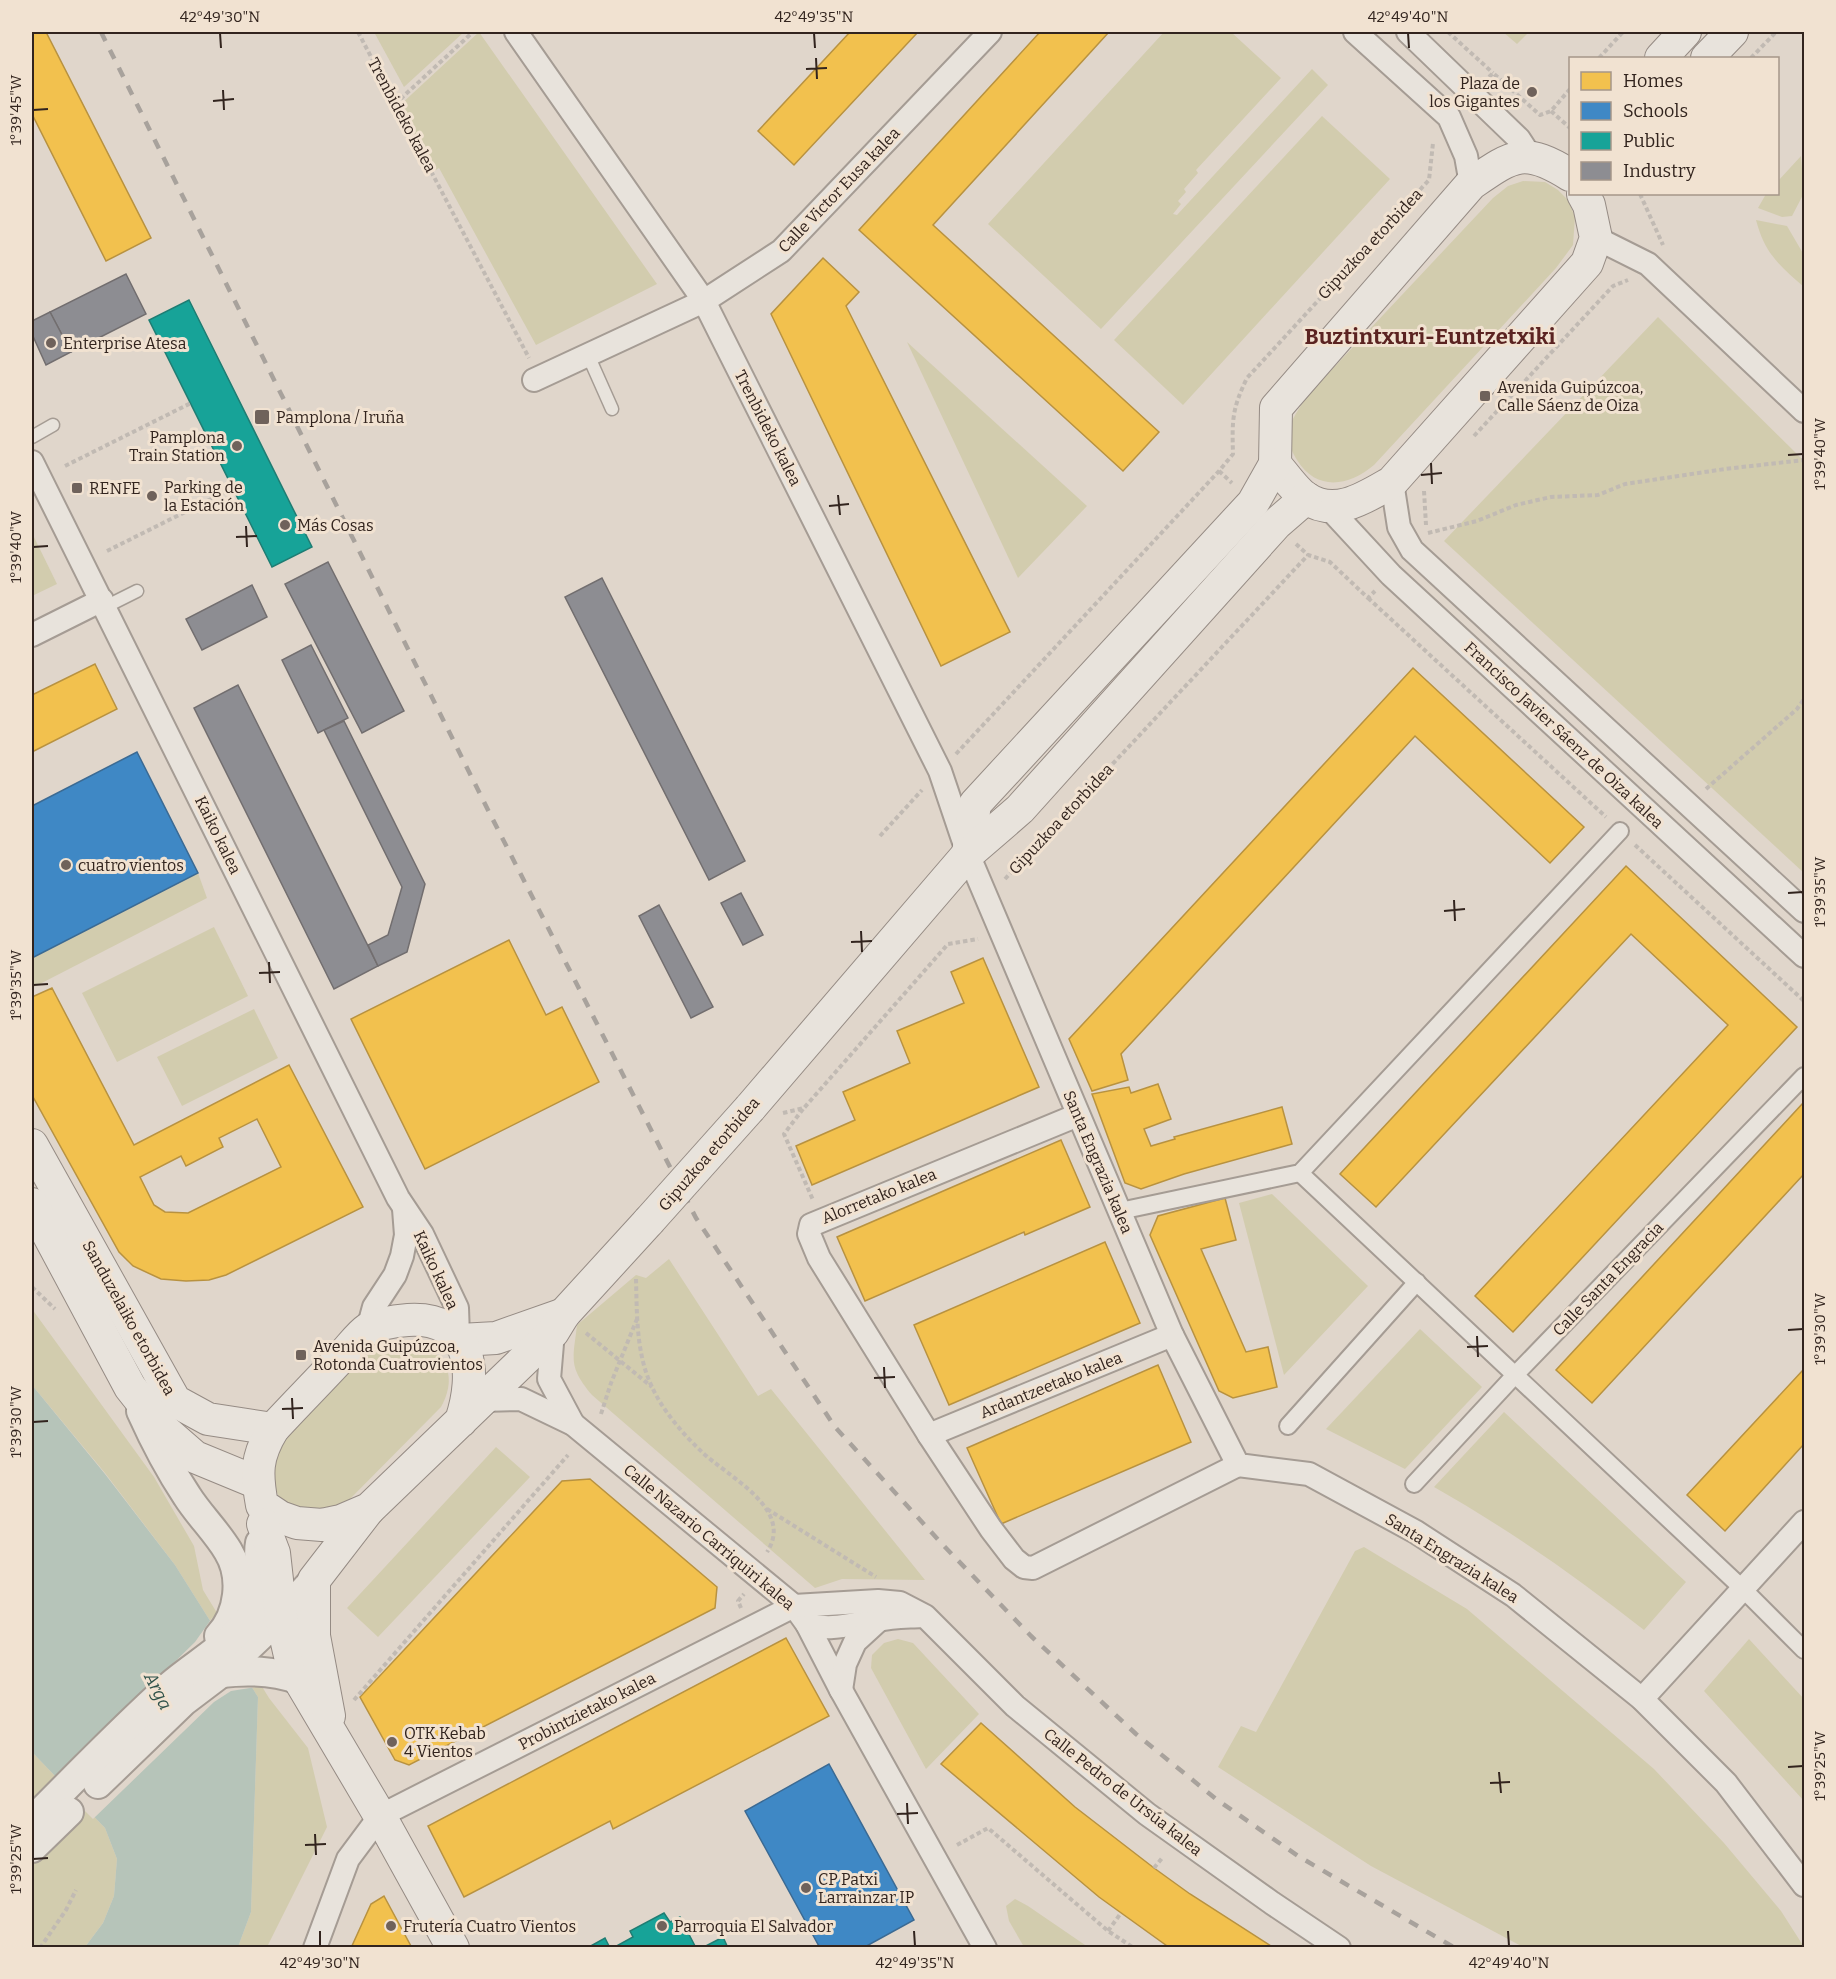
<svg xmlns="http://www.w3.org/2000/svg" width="1836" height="1979" viewBox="0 0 1836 1979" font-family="Bitter,serif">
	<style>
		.green { fill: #d2ccae }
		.water { fill: #b6c4b9 }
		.pier { fill: #e0d6cb }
		.homes { fill: #f2c14e; stroke: #b89240; stroke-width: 1.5; fill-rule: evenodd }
		.schools { fill: #3f88c5; stroke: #3b6a93; stroke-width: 1.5 }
		.public { fill: #17a398; stroke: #1f7d73; stroke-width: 1.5 }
		.industry { fill: #8d8d92; stroke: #726e6f; stroke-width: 1.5 }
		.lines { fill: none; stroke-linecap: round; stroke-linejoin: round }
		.service-casing { stroke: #a59c94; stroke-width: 15 }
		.pedestrian-casing { stroke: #a59c94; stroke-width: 20 }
		.minor-casing { stroke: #a59c94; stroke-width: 26 }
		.tertiary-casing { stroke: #a59c94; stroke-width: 32 }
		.secondary-casing { stroke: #958b84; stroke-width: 34 }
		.path { stroke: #c1bab3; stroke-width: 4; stroke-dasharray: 4.5 3; stroke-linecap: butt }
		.service { stroke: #e8e3dc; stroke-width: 12 }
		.pedestrian { stroke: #e8e3dc; stroke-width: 16 }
		.minor { stroke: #e8e3dc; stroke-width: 22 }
		.tertiary { stroke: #e8e3dc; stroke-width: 28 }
		.secondary { stroke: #e8e3dc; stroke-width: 32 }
		.rail { stroke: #a8a29c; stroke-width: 4.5; stroke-dasharray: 10 10; stroke-linecap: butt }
		.secondary-bridge-casing { stroke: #958b84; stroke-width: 34; stroke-linecap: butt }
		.secondary-bridge { stroke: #e8e3dc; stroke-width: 32 }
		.ticks { fill: none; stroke: #32241e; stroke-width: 2 }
		.poi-dot { fill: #6f625b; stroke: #f1e2d1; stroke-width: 2 }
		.labels { text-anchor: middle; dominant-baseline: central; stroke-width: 6; stroke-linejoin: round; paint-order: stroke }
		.poi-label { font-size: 16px; fill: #32241e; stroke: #f1e2d1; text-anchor: start }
		.street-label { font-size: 16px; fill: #32241e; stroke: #f1e2d1 }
		.water-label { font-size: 18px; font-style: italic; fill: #2e5149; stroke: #f1e2d1 }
		.district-label { font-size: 22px; font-weight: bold; fill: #5b2321; stroke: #f1e2d1 }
		.neatline { fill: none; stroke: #32241e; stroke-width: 2 }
		.ticks-label { font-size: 15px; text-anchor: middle; fill: #32241e }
	</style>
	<rect width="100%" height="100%" fill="#e0d6cb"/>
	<g class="green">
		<polygon points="374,32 464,32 404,87"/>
		<polygon points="479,32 657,284 536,345 439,168 434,171 399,106"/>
		<polygon points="1164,32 1231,32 1281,78 1196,170 1198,173 1184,189 1186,192 1178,201 1181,204 1173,214 1177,215 1312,69 1328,85 1101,329 988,224"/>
		<polygon points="1503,32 1529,32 1517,44"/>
		<polygon points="1322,116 1390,179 1183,405 1114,340"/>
		<polygon points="1801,156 1804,193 1792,216 1782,217 1758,208 1766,194 1778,194 1778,181"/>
		<path d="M1523,181L1545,182L1558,190L1568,200L1575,217L1573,245L1556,268L1374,465C1349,486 1317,492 1297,460C1292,452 1288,444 1289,434C1289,420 1301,407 1307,396L1493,198L1508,186Z"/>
		<path d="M1756,220L1787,226L1804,255V287C1779,265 1765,254 1756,220Z"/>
		<polygon points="1658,317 1804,461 1804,873 1444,541"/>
		<polygon points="907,342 1087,506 1018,578"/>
		<polygon points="32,533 57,584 32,596"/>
		<polygon points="198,873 207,898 32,988 32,958"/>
		<polygon points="214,927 248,996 117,1062 82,993"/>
		<polygon points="254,1009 278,1058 182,1106 157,1057"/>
		<polygon points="1272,1194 1368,1286 1284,1375 1239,1203"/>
		<path d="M669,1259L758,1396L771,1389L925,1580L842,1579L815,1588L592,1395C568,1366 573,1360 577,1325L636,1275L646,1278Z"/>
		<polygon points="32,1309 154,1477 194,1546 203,1590 269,1698 308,1748 327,1827 267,1947 238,1947 251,1912 258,1697 175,1565 105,1473 32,1385"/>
		<polygon points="1420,1329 1482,1387 1405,1469 1326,1429"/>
		<path d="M399,1342C438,1343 462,1369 441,1407L341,1508L299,1512L280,1499L274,1486L275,1451L282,1439L356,1360C370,1350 382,1345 399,1342Z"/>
		<path d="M1504,1412L1686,1582L1644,1630C1577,1577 1508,1529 1434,1487Z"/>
		<polygon points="496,1447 530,1477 378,1637 347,1608"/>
		<polygon points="1364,1547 1467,1609 1654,1769 1724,1843 1781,1911 1804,1947 1523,1947 1371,1866 1218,1767 1241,1726 1256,1732 1355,1551"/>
		<polygon points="898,1639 913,1643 979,1714 926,1769 871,1668 872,1655 884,1643"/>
		<polygon points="1749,1639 1804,1699 1804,1801 1704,1691"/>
		<polygon points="32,1752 105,1828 117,1859 114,1896 103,1923 85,1947 32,1947"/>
		<polygon points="1015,1899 1028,1906 1088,1947 1024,1947 1009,1921 1006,1906"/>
	</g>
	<polygon class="water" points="32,1385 105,1474 175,1565 258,1697 251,1912 238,1947 85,1947 103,1923 114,1896 117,1859 105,1828 32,1752"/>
	<polygon class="pier" points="212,1618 256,1687 231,1691 214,1702 93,1819 54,1780 195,1642"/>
	<g class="homes">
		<polygon points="32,32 46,32 151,238 106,261 32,114"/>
		<polygon points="850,32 918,32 794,165 758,131"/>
		<polygon points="1040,32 1109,32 933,225 1159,432 1123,471 859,230"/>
		<polygon points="823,258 859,292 846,306 1010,632 941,666 771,314"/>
		<polygon points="95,664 117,709 32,752 32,695"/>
		<polygon points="1413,668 1584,827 1550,863 1415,736 1121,1054 1128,1080 1092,1091 1069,1039"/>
		<polygon points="1626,866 1797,1027 1513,1332 1475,1296 1728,1025 1631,934 1376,1207 1340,1174"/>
		<polygon points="509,940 546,1015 562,1007 599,1082 425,1169 351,1019"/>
		<polygon points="983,958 1039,1087 812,1185 796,1146 855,1120 843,1092 910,1063 897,1031 964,1003 951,972"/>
		<path d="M52,988L134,1145L289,1065L363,1207L226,1275L209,1280L186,1281L161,1279L133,1266L119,1252L32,1095V997ZM257,1119L281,1167L188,1213L165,1212L154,1205L140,1177L181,1156L186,1166L223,1147L219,1138Z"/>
		<polygon points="1158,1084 1171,1119 1144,1129 1151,1146 1175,1139 1174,1137 1282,1107 1292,1144 1184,1174 1141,1189 1125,1183 1092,1094 1129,1087 1131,1093"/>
		<polygon points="1804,1102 1804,1174 1592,1403 1556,1370"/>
		<polygon points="1061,1140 1090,1207 1025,1235 1024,1232 865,1301 837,1237"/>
		<polygon points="1225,1198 1236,1240 1201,1249 1246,1352 1268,1347 1277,1387 1233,1398 1219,1391 1150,1235 1158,1216"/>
		<polygon points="1105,1242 1140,1323 949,1405 914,1325"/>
		<polygon points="1158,1365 1191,1442 1001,1524 967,1448"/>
		<polygon points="1804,1369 1804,1444 1725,1531 1687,1495"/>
		<polygon points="590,1479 717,1587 715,1608 409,1765 395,1760 360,1697 562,1481"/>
		<polygon points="786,1638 829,1716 613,1829 610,1821 464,1897 428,1826"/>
		<polygon points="981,1723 1075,1807 1154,1868 1190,1894 1274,1948 1170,1948 1099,1897 941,1764"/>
		<polygon points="384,1896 412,1948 351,1948 371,1904"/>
	</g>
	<g class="schools">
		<polygon points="137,752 198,873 32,958 32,806"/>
		<polygon points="829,1764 914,1920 863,1948 820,1948 745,1811"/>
	</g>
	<g class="public">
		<polygon points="189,300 312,547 272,567 149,320"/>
		<polygon points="664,1913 670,1922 680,1917 696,1948 613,1948 633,1937 630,1931"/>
		<polygon points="723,1937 728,1948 702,1948"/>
		<polygon points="605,1938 610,1948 587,1948"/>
	</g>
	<g class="industry">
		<polygon points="126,274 146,314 71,352 50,312"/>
		<polygon points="50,312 71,352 46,365 32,334 32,321"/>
		<polygon points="328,562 404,711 362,733 285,584"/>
		<polygon points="602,578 745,861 709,880 565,597"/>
		<polygon points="252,585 267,617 202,650 186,619"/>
		<polygon points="311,645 348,718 318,733 282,660"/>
		<polygon points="238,685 378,966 334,989 194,708"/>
		<polygon points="344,721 425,884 407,952 378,966 368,945 388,935 402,887 324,730"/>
		<polygon points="741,893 763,935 743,945 721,903"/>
		<polygon points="659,905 713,1007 691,1018 639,916"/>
	</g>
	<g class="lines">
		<g class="service-casing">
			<g id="service">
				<polyline points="588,355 612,409"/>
				<polyline points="32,437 53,425"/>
				<polyline points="105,607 137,591"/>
			</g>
		</g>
		<g class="pedestrian-casing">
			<g id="pedestrian">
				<polyline points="1300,1173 1743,1589 1804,1650"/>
				<polyline points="1120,1211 1300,1173 1620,831"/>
				<polyline points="1288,1426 1417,1282"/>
				<polyline points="1414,1484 1515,1375 1804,1076"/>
			</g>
		</g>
		<g class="minor-casing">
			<g id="minor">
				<polyline points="516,32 704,301 722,337 940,771 968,854 1172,1335 1238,1465 1309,1474 1416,1532 1513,1595 1642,1699 1726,1783 1804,1885"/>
				<polyline points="1355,32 1449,117 1466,156 1471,184"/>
				<polyline points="1408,32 1519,139 1530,156"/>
				<polyline points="1596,238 1648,264 1804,411"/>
				<polyline points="534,380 704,301 781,251 990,32"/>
				<polyline points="32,462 398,1198 422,1234 457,1308 458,1336"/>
				<polyline points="1392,482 1399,527 1412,550 1804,911"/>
				<polyline points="1329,508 1391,575 1804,956"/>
				<polyline points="32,635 102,600"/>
				<polyline points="1078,1115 811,1225 809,1234 819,1258 929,1435 991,1529 1014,1559 1024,1567 1033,1568 1238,1465"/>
				<polyline points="368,1329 374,1307 395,1275 402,1256 406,1235 404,1209"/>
				<polyline points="553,1332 549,1379 573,1424"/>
				<polyline points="483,1400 521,1399 573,1424 794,1606 807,1624 841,1690 985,1948"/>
				<polyline points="929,1435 1172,1335"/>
				<path d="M807,1624C831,1632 854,1623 878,1620C892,1617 907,1617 921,1616"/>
				<polyline points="841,1690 845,1664 855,1642 879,1620"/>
				<polyline points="1642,1699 1804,1522"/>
				<polyline points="315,1948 348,1859 380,1816 794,1606 878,1601 900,1603 925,1616 1015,1706 1147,1814 1272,1903 1339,1948"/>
			</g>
		</g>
		<g class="tertiary-casing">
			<g id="tertiary">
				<path d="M141,1411C154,1440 169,1469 187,1496C199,1515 216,1531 228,1551C244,1577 239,1614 219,1636"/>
				<path d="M221,1673C248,1670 274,1670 299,1680"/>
				<polyline points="98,1784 184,1701 221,1673 281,1616 314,1580"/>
				<path d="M32,1821C77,1776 122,1729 170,1686C197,1662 245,1637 259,1602C266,1583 256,1562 260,1543"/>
				<polyline points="32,1848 69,1812"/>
			</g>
		</g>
		<g class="secondary-casing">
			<g id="secondary">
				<polyline points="1661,58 1685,32"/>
				<polyline points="1707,58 1732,32"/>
				<path d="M1570,175C1524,146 1513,155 1471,184L1276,408L1275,464C1284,474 1295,491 1306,498C1335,518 1366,497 1392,482L1587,263L1596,238L1589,205L1583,194"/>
				<polyline points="968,854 975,804 1253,503 1275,464"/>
				<polyline points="750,1108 968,854 1020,809 1276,524 1306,498"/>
				<polyline points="32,1145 175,1401 208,1419 273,1429"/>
				<polyline points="32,1204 130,1387 164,1430 195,1457 258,1483"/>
				<polyline points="460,1340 496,1338 564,1314"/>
				<path d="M461,1421C477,1373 473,1316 408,1320C395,1321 380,1323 368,1329C359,1335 350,1348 343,1355C320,1380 296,1404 273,1429C256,1457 256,1473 262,1505L280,1517L297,1523L322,1525L341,1521L369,1509L553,1332L564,1314L649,1221"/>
				<polyline points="263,1524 274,1553 281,1616 293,1669 380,1816 453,1948"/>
				<polyline points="329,1716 314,1636 314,1580 368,1510"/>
			</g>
		</g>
		<g class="path">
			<polyline points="358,32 529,358"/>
			<polyline points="1448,32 1493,73"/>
			<polyline points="1599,58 1623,32"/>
			<polyline points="1751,58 1776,32"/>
			<polyline points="1489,77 1493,73 1540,115 1551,111 1570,89"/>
			<polyline points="395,104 473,32"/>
			<polyline points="1551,111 1570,128"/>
			<polyline points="1640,194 1663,245"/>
			<polyline points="1474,436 1613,286 1628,280"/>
			<polyline points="65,466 191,403"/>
			<polyline points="1219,471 1232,483"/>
			<polyline points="1424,491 1426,525"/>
			<polyline points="1428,533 1477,521 1516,505 1551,497 1598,495 1625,484 1725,469 1804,460"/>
			<polyline points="1296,544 1308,555"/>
			<polyline points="107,551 233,488"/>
			<polyline points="1368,598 1606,817"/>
			<path d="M956,754L1219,471L1233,454C1232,420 1232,409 1247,378L1429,180L1433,143"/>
			<polyline points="1706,789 1797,709 1804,699"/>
			<polyline points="880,836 922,790"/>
			<polyline points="1635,845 1804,1001"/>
			<polyline points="1005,879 1308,555 1330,562 1368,598 1375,591"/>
			<polyline points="803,1109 784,1134 813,1200"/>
			<polyline points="783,1113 804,1108 948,944 978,939"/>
			<path d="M636,1279C637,1314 636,1354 652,1387C663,1411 683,1434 702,1452C728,1477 795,1509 767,1552"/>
			<polyline points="32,1287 55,1309"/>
			<polyline points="586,1333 652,1387"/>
			<polyline points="601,1414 611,1383 637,1319"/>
			<polyline points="767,1509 876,1577"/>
			<polyline points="741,1608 738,1601 744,1594"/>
			<polyline points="354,1700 568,1455"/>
			<polyline points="957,1845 988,1828 1108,1931 1134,1948"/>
			<polyline points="1154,1868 1162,1858"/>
			<polyline points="1108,1931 1121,1913"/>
			<polyline points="40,1948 66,1910 76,1890"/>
		</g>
		<use href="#service" class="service"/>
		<use href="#pedestrian" class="pedestrian"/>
		<use href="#minor" class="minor"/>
		<use href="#tertiary" class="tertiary"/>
		<use href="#secondary" class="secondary"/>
		<polyline class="rail" points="101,32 488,810 696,1218 835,1427 944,1546 1031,1636 1136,1734 1216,1799 1298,1856 1455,1948"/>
		<g class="secondary-bridge-casing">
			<polyline id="secondary-bridge" points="649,1221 750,1108"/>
		</g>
		<use href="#secondary-bridge" class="secondary-bridge"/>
	</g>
	<path class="ticks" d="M220,33L221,48M814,33L815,48M1408,33L1409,48M816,58L817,79M806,69L827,68M223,90L224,110M213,101L234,99M33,110L48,109M1788,455L1803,454M1431,463L1432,484M1421,475L1442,473M838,495L840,515M829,506L849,504M246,526L247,547M236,537L257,536M33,547L48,546M1788,893L1803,892M1454,900L1455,921M1444,911L1465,909M861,931L862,952M851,942L872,941M269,962L270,983M259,973L280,972M33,985L48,984M1788,1330L1803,1329M1477,1336L1478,1357M1467,1347L1488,1346M884,1367L885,1388M874,1378L895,1377M292,1398L293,1419M282,1409L303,1408M33,1422L48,1421M1788,1767L1803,1766M1499,1772L1501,1793M1490,1783L1510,1782M907,1803L908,1824M897,1814L918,1813M315,1834L316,1855M305,1845L326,1844M33,1859L48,1858M320,1931V1946M914,1931L915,1946M1508,1931L1509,1946"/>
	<g class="poi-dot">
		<circle cx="1532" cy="92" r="6"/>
		<circle cx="51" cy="343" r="6"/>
		<rect x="1479" y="390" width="12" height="12" rx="3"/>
		<rect x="254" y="409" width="16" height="16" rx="3"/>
		<circle cx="237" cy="446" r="6"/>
		<rect x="71" y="482" width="12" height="12" rx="3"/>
		<circle cx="152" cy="496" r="6"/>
		<circle cx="285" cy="525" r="6"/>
		<circle cx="66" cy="865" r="6"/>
		<rect x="295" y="1349" width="12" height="12" rx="3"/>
		<circle cx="392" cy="1742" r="6"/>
		<circle cx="806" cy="1888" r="6"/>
		<circle cx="391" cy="1926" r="6"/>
		<circle cx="662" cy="1926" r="6"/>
	</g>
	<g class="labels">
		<g class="poi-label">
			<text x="1520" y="83" text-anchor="end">Plaza de<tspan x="1520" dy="18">los Gigantes</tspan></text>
			<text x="63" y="343">Enterprise Atesa</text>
			<text x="1497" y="387">Avenida Guipúzcoa,<tspan x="1497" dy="18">Calle Sáenz de Oiza</tspan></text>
			<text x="276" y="417">Pamplona / Iruña</text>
			<text x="225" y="437" text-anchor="end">Pamplona<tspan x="225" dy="18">Train Station</tspan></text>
			<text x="164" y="487">Parking de<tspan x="164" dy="18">la Estación</tspan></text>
			<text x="89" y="488">RENFE</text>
			<text x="297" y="525">Más Cosas</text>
			<text x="78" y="865">cuatro vientos</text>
			<text x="313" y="1346">Avenida Guipúzcoa,<tspan x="313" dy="18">Rotonda Cuatrovientos</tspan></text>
			<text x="404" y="1733">OTK Kebab<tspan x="404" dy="18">4 Vientos</tspan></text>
			<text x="818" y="1879">CP Patxi<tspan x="818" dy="18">Larrainzar IP</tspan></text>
			<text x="403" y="1926">Frutería Cuatro Vientos</text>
			<text x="674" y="1926">Parroquia El Salvador</text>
		</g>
		<g class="street-label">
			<text transform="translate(402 115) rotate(62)">Trenbideko kalea</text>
			<text transform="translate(839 190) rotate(-46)">Calle Victor Eusa kalea</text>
			<text transform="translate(1370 244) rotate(-47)">Gipuzkoa etorbidea</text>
			<text transform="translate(768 428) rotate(63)">Trenbideko kalea</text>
			<text transform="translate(1564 735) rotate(43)">Francisco Javier Sáenz de Oiza kalea</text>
			<text transform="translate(1061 819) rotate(-47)">Gipuzkoa etorbidea</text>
			<text transform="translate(218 835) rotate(64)">Kaiko kalea</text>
			<text transform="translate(709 1154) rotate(-49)">Gipuzkoa etorbidea</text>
			<text transform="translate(1098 1162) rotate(67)">Santa Engrazia kalea</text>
			<text transform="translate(879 1196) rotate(-22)">Alorretako kalea</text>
			<text transform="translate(436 1270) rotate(65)">Kaiko kalea</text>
			<text transform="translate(1608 1279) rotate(-46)">Calle Santa Engracia</text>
			<text transform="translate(129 1318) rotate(61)">Sanduzelaiko etorbidea</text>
			<text transform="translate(1051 1385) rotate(-22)">Ardantzeetako kalea</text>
			<text transform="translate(709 1537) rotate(40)">Calle Nazario Carriquiri kalea</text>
			<text transform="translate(1452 1558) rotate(32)">Santa Engrazia kalea</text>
			<text transform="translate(587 1711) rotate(-27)">Probintzietako kalea</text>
			<text transform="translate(1123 1792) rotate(38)">Calle Pedro de Ursúa kalea</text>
		</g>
		<g class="water-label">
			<text transform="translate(158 1691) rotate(63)">Arga</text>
		</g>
		<g class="district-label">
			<text x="1430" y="336">Buztintxuri-Euntzetxiki</text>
		</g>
	</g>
	<rect width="1836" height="1979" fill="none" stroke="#f1e2d1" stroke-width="66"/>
	<rect x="1569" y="57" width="210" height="138" fill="#f1e2d1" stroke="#a59689" stroke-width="1.5"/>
	<rect x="1581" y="72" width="30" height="18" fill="#f2c14e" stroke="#a59689" stroke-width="1.5"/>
	<text x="1623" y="87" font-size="18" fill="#32241e">Homes</text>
	<rect x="1581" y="102" width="30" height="18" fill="#3f88c5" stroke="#a59689" stroke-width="1.5"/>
	<text x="1623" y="117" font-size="18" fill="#32241e">Schools</text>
	<rect x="1581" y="132" width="30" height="18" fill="#17a398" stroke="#a59689" stroke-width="1.5"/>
	<text x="1623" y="147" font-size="18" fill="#32241e">Public</text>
	<rect x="1581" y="162" width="30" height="18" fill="#8d8d92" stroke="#a59689" stroke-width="1.5"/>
	<text x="1623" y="177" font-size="18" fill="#32241e">Industry</text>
	<rect x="33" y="33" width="1770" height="1913" class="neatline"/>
	<g class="ticks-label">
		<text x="220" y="22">42°49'30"N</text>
		<text x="814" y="22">42°49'35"N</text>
		<text x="1408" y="22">42°49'40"N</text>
		<text transform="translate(16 110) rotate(-90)" y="5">1°39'45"W</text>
		<text transform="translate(1820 454) rotate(-90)" y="5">1°39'40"W</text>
		<text transform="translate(16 547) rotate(-90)" y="5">1°39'40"W</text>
		<text transform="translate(1820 892) rotate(-90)" y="5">1°39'35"W</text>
		<text transform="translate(16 985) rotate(-90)" y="5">1°39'35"W</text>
		<text transform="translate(1820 1329) rotate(-90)" y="5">1°39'30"W</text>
		<text transform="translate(16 1422) rotate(-90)" y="5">1°39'30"W</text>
		<text transform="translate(1820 1766) rotate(-90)" y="5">1°39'25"W</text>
		<text transform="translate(16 1859) rotate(-90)" y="5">1°39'25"W</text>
		<text x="320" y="1968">42°49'30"N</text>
		<text x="915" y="1968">42°49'35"N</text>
		<text x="1509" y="1968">42°49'40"N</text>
	</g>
</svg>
